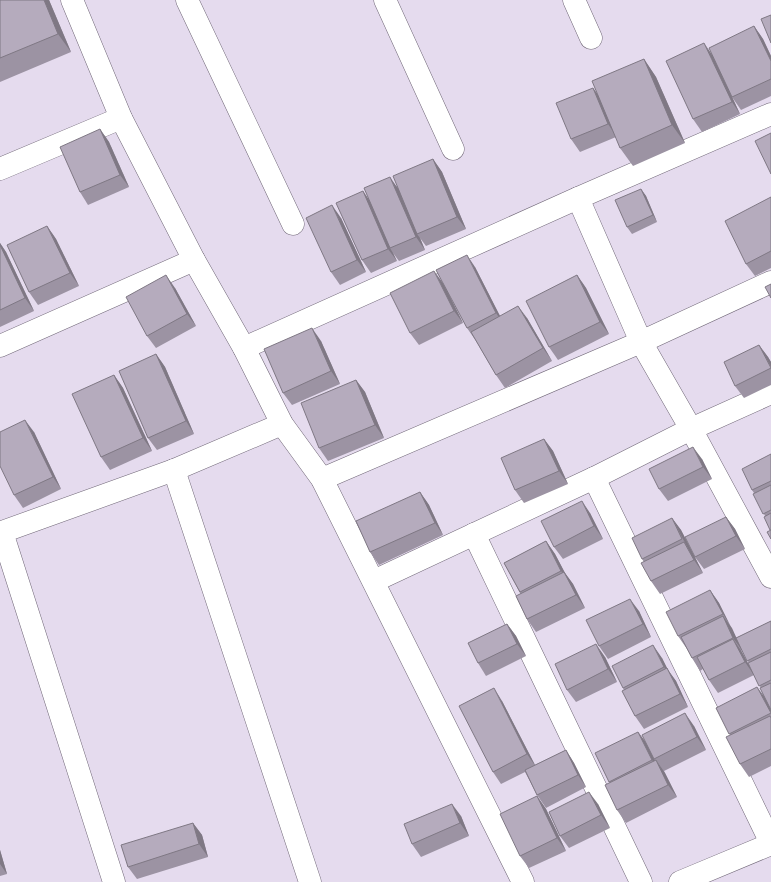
<svg xmlns="http://www.w3.org/2000/svg" width="771" height="882" viewBox="0 0 771 882" font-family="Jost,sans-serif">
	<style>
		.lines { fill: none; stroke-linecap: round; stroke-linejoin: round }
		.minor-casing { stroke: #716878; stroke-width: 23 }
		.minor { stroke: #fff; stroke-width: 22 }
		.wall { fill: #9c93a3; fill-rule: evenodd }
		.shaded-wall { fill: #7f7884 }
		.building { fill: #b5abbd; stroke: #7f7884 }
	</style>
	<rect width="100%" height="100%" fill="#e5dbee"/>
	<g class="lines">
		<g class="minor-casing">
			<g id="minor">
				<polyline points="72,0 121,118 194,260 244,348 282,424 322,479 523,882"/>
				<polyline points="187,0 293,224"/>
				<polyline points="385,0 453,149"/>
				<polyline points="574,0 591,38"/>
				<polyline points="771,114 578,198 641,342 771,282"/>
				<polyline points="0,169 121,118"/>
				<polyline points="0,346 194,260"/>
				<polyline points="244,348 578,198"/>
				<polyline points="174,470 310,882"/>
				<polyline points="594,478 771,843"/>
				<polyline points="322,479 641,342 691,429 771,577"/>
				<polyline points="474,534 641,882"/>
				<polyline points="374,581 594,478 691,429 771,393"/>
				<polyline points="114,882 2,532 174,470 282,424"/>
				<polyline points="680,882 771,844"/>
			</g>
		</g>
		<use href="#minor" class="minor"/>
	</g>
	<g class="wall">
		<polygon points="0,0 49,0 71,52 0,82"/>
		<polygon points="754,26 763,39 771,56 771,96 741,110 732,97"/>
		<polygon points="713,56 740,114 702,132 693,119"/>
		<polygon points="644,59 656,77 685,143 633,166 620,148 616,137 580,152 571,139 593,88 598,95"/>
		<polygon points="100,129 109,142 129,187 88,205 80,192"/>
		<polygon points="433,159 442,172 466,229 426,246 420,238 425,250 399,261 393,253 397,261 371,273 362,260 363,191 370,202 397,186"/>
		<polygon points="641,189 646,196 657,222 632,234 627,227"/>
		<polygon points="771,197 771,268 755,276 746,264"/>
		<polygon points="341,218 366,272 340,285 331,272"/>
		<polygon points="47,226 56,239 79,286 38,305 29,292"/>
		<polygon points="0,243 6,252 34,311 0,327"/>
		<polygon points="475,267 500,316 527,318 552,361 505,388 496,375 476,341 467,328 446,288 463,323 419,345 410,333 443,283"/>
		<polygon points="577,275 586,288 609,334 558,360 549,347"/>
		<polygon points="175,288 196,326 156,348 147,336"/>
		<polygon points="321,341 340,384 292,405 283,393"/>
		<polygon points="759,345 768,357 771,362 771,385 744,398 735,386"/>
		<polygon points="156,354 165,367 194,434 157,450 148,438"/>
		<polygon points="114,375 123,388 152,451 110,470 101,457"/>
		<polygon points="356,380 365,392 384,438 328,461 319,448"/>
		<polygon points="34,432 61,489 23,508 14,495"/>
		<polygon points="544,439 553,451 568,484 524,503 515,490"/>
		<polygon points="771,454 771,539 770,530 765,516 754,493 752,490"/>
		<polygon points="702,459 712,479 668,501 659,489"/>
		<polygon points="420,492 429,505 443,535 379,565 370,552"/>
		<polygon points="590,513 603,539 563,559 554,547"/>
		<polygon points="726,517 735,529 745,549 704,569 695,557"/>
		<polygon points="672,518 681,530 703,573 660,594 651,581 644,562 642,559"/>
		<polygon points="546,541 555,554 565,573 573,584 585,608 536,632 527,619 520,593 504,563"/>
		<path d="M710,590L719,603L736,638L771,621V766L749,777L740,764L730,735L716,708L763,695L761,688L754,675L718,693L709,680L703,669L700,671L692,658L687,649L678,636ZM742,650L749,663H748L741,651Z"/>
		<polygon points="639,611 651,637 608,659 599,646"/>
		<polygon points="507,624 516,636 526,656 486,676 478,663"/>
		<polygon points="605,657 617,682 576,702 567,690"/>
		<polygon points="662,658 668,670 676,681 688,707 644,729 635,716 623,688"/>
		<polygon points="502,701 535,765 566,750 574,763 586,787 546,808 537,795 525,772 501,784 493,772"/>
		<polygon points="694,726 706,750 664,771 677,797 626,823 617,810 610,783 609,782 638,732 647,744 655,761 654,759"/>
		<polygon points="537,796 546,809 566,851 529,868 520,856"/>
		<polygon points="598,804 610,828 569,848 560,836"/>
		<polygon points="461,816 469,836 421,857 412,844"/>
		<polygon points="193,823 202,835 208,857 137,879 128,867"/>
		<polygon points="0,850 7,874 0,876"/>
	</g>
	<g class="shaded-wall">
		<polygon points="44,0 49,0 71,52 58,34"/>
		<polygon points="754,26 763,39 771,56 771,61"/>
		<polygon points="704,43 713,56 740,114 732,102"/>
		<polygon points="644,59 656,77 685,143 672,125"/>
		<polygon points="593,88 602,100 617,137 608,124"/>
		<polygon points="100,129 109,142 129,187 120,175"/>
		<polygon points="433,159 442,172 466,229 457,217"/>
		<polygon points="390,177 399,190 417,234 420,238 425,250 416,237"/>
		<polygon points="641,189 646,196 657,222 653,215"/>
		<polygon points="363,191 372,204 390,248 393,253 397,261 388,249"/>
		<polygon points="332,205 341,218 366,272 357,260"/>
		<polygon points="47,226 56,239 79,286 70,273"/>
		<polygon points="0,243 6,252 34,311 25,298 0,245"/>
		<polygon points="467,255 475,267 505,326 496,313"/>
		<polygon points="434,271 443,283 463,323 454,311"/>
		<polygon points="166,275 175,288 196,326 187,314"/>
		<polygon points="577,275 586,288 609,334 600,322"/>
		<polygon points="518,306 527,318 552,361 543,348"/>
		<polygon points="312,328 321,341 340,384 331,371"/>
		<polygon points="759,345 768,357 771,362 771,367"/>
		<polygon points="156,354 165,367 194,434 186,421"/>
		<polygon points="114,375 123,388 152,451 143,438"/>
		<polygon points="356,380 365,392 384,438 375,425"/>
		<polygon points="25,420 34,432 61,489 53,477"/>
		<polygon points="544,439 553,451 568,484 559,471"/>
		<polygon points="693,447 702,459 712,479 703,467"/>
		<polygon points="420,492 429,505 443,535 435,523"/>
		<polygon points="582,501 590,513 603,539 594,526"/>
		<polygon points="726,517 735,529 745,549 736,536"/>
		<polygon points="672,518 681,530 703,573 694,560"/>
		<polygon points="546,541 555,554 565,573 573,584 585,608 576,595 569,582 561,571"/>
		<polygon points="710,590 719,603 731,627 723,614"/>
		<polygon points="630,599 639,611 651,637 643,624"/>
		<polygon points="723,616 732,628 742,650 733,638"/>
		<polygon points="507,624 516,636 526,656 517,644"/>
		<polygon points="733,639 742,652 754,675 745,662"/>
		<polygon points="596,644 605,657 617,682 608,669"/>
		<polygon points="653,645 662,658 668,670 676,681 688,707 680,694 671,677 664,667"/>
		<polygon points="757,687 766,699 771,709 771,713"/>
		<polygon points="494,688 502,701 536,767 527,754"/>
		<polygon points="685,713 694,726 706,750 697,737"/>
		<polygon points="638,732 647,744 661,773 652,760"/>
		<polygon points="566,750 574,763 586,787 578,775"/>
		<polygon points="656,760 665,773 677,797 668,785"/>
		<polygon points="589,792 598,804 610,828 601,815"/>
		<polygon points="537,796 546,809 566,851 557,838"/>
		<polygon points="452,804 461,816 469,836 460,823"/>
		<polygon points="193,823 202,835 208,857 199,844"/>
		<polygon points="0,850 7,874 0,864"/>
	</g>
	<g class="building">
		<polygon points="0,0 44,0 58,34 0,58"/>
		<polygon points="771,15 771,43 761,19"/>
		<polygon points="754,26 771,61 771,79 732,97 709,48"/>
		<polygon points="704,43 732,102 693,119 666,61"/>
		<polygon points="644,59 672,125 620,148 592,81"/>
		<polygon points="593,88 608,124 571,139 556,103"/>
		<polygon points="100,129 120,175 80,192 60,147"/>
		<polygon points="771,133 771,174 755,141"/>
		<polygon points="433,159 457,217 417,234 393,176"/>
		<polygon points="390,177 416,237 390,248 364,188"/>
		<polygon points="641,189 653,215 627,227 615,200"/>
		<polygon points="363,191 388,249 362,260 336,203"/>
		<polygon points="771,197 771,251 746,264 725,221"/>
		<polygon points="332,205 357,260 331,272 306,218"/>
		<polygon points="47,226 70,273 29,292 7,245"/>
		<polygon points="0,245 25,298 0,310"/>
		<polygon points="467,255 496,313 467,328 436,270"/>
		<polygon points="434,271 454,311 410,333 390,293"/>
		<polygon points="166,275 187,314 147,336 126,297"/>
		<polygon points="577,275 600,322 549,347 526,301"/>
		<polygon points="771,284 771,298 765,287"/>
		<polygon points="518,306 543,348 496,375 471,332"/>
		<polygon points="312,328 331,371 283,393 264,349"/>
		<polygon points="759,345 771,368 735,386 724,362"/>
		<polygon points="156,354 186,421 148,438 119,371"/>
		<polygon points="114,375 143,438 101,457 72,394"/>
		<polygon points="356,380 375,425 319,448 301,403"/>
		<polygon points="25,420 53,477 14,495 0,466 0,432"/>
		<polygon points="544,439 559,471 515,490 501,458"/>
		<polygon points="693,447 703,467 659,489 649,469"/>
		<polygon points="771,454 771,481 752,490 742,469"/>
		<polygon points="771,485 771,510 763,514 753,494"/>
		<polygon points="420,492 435,523 370,552 356,521"/>
		<polygon points="582,501 594,526 554,547 541,521"/>
		<polygon points="771,513 771,530 770,530 764,517"/>
		<polygon points="726,517 736,536 695,557 685,537"/>
		<polygon points="672,518 682,539 642,559 632,538"/>
		<polygon points="771,530 771,539 767,532"/>
		<polygon points="546,541 561,571 520,592 504,563"/>
		<polygon points="684,542 694,560 651,581 641,563"/>
		<polygon points="564,572 576,595 527,619 516,596"/>
		<polygon points="710,590 723,614 678,636 666,612"/>
		<polygon points="630,599 643,624 599,646 586,620"/>
		<polygon points="723,616 733,638 692,658 681,637"/>
		<polygon points="771,621 771,649 747,661 736,638"/>
		<polygon points="507,624 517,644 478,663 468,643"/>
		<polygon points="733,639 745,662 709,680 697,657"/>
		<polygon points="596,644 608,669 567,690 555,664"/>
		<polygon points="653,645 664,667 623,688 612,666"/>
		<polygon points="771,652 771,680 759,686 748,663"/>
		<polygon points="667,668 680,694 635,716 622,691"/>
		<polygon points="771,683 771,710 760,688"/>
		<polygon points="757,687 771,713 729,734 716,708"/>
		<polygon points="494,688 527,754 493,772 459,706"/>
		<polygon points="685,713 697,737 654,759 642,735"/>
		<polygon points="770,716 771,718 771,749 740,764 726,737"/>
		<polygon points="638,732 652,760 609,782 595,753"/>
		<polygon points="566,750 578,775 537,795 525,770"/>
		<polygon points="656,760 668,785 617,810 605,785"/>
		<polygon points="589,792 601,815 560,836 549,812"/>
		<polygon points="537,796 557,838 520,856 500,814"/>
		<polygon points="452,804 460,823 412,844 404,824"/>
		<polygon points="193,823 199,844 128,867 121,845"/>
	</g>
</svg>
